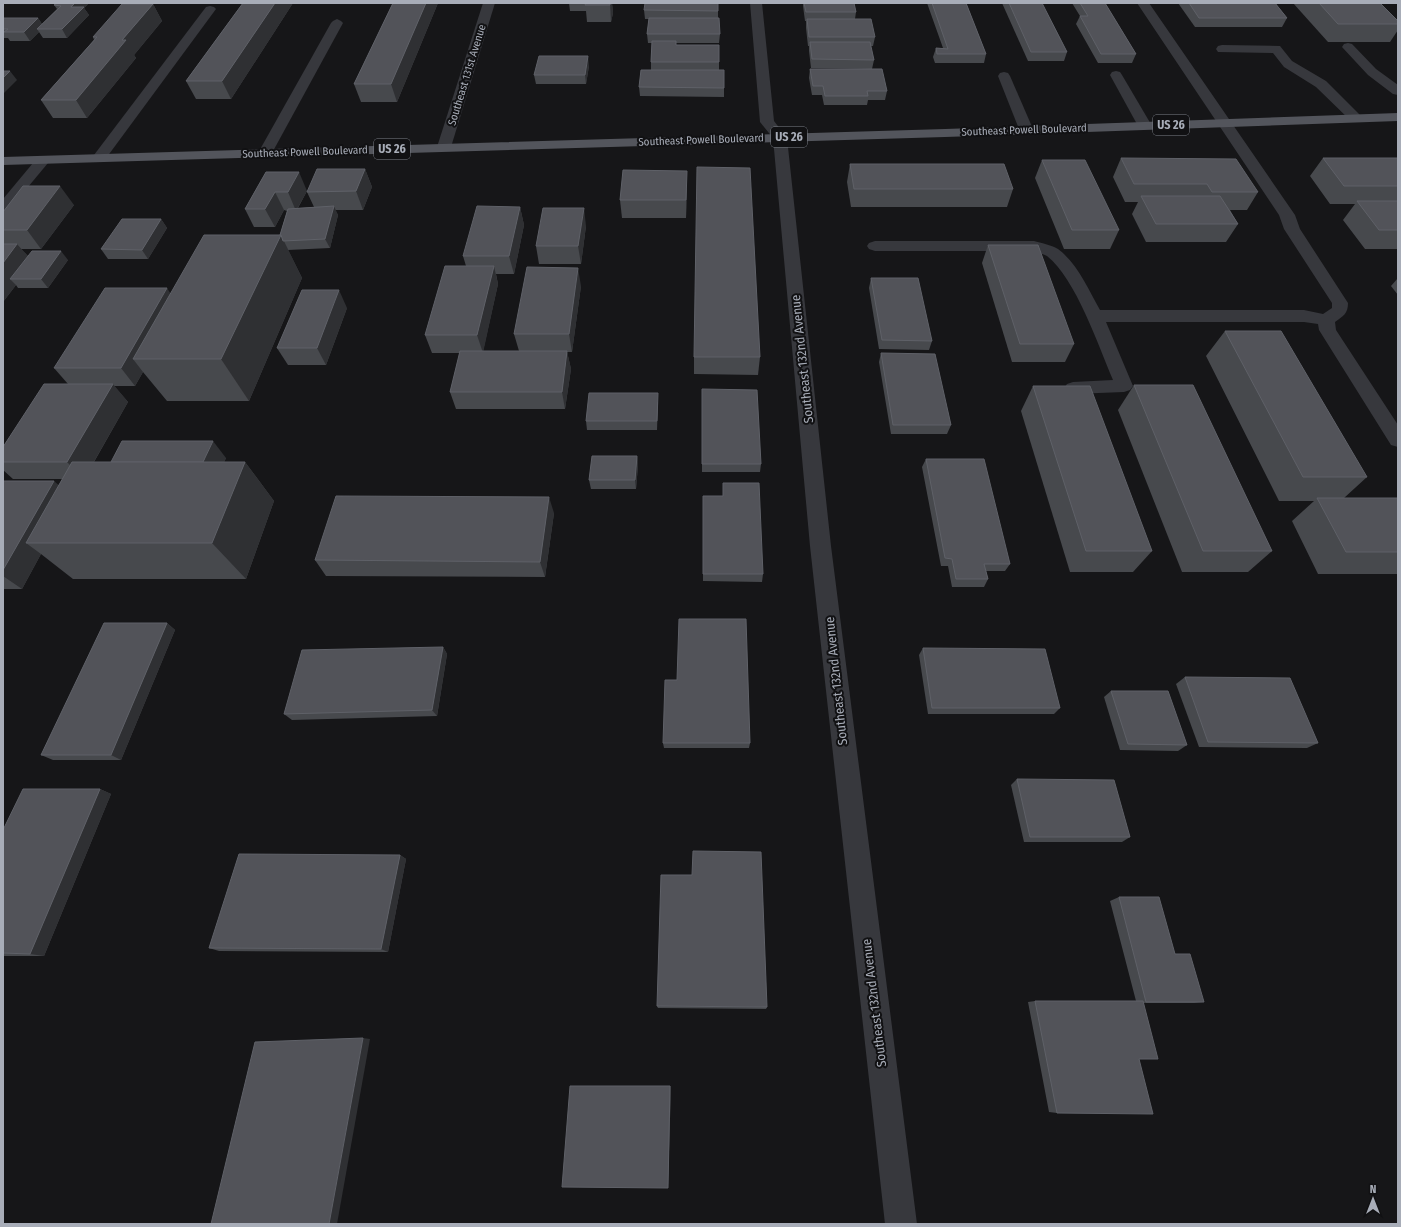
<svg xmlns="http://www.w3.org/2000/svg" width="1401" height="1227" viewBox="0 0 1401 1227" font-family="'Fira Sans Condensed',sans-serif">
	<style>
		.lines { fill: none; stroke-linecap: round; stroke-linejoin: round }
		.minor { fill: #37383d; fill-rule: evenodd }
		.major { fill: #53555c; fill-rule: evenodd }
		.wall { fill: #47494d }
		.shaded-wall { fill: #2f3033 }
		.building { fill: #525359; stroke: #5f6168 }
		.labels { text-anchor: middle; dominant-baseline: central; stroke-width: 4; stroke-linejoin: round; paint-order: stroke }
		.far-street-label { font-size: 11px; fill: #a8adb8; stroke: #111113 }
		.shield { fill: #111113; stroke: #7b7e86; stroke-width: 1 }
		.shield-label { font-size: 12px; font-weight: bold; fill: #a8adb8 }
		.street-label { font-size: 13px; fill: #a8adb8; stroke: #111113 }
	</style>
	<rect width="100%" height="100%" fill="#161618"/>
	<g class="lines">
		<g class="minor">
			<polygon points="483,3 495,3 451,147 449,150 444,151 439,150 437,147"/>
			<polygon points="750,3 762,3 774,121 787,138 831,546 917,1224 885,1224 810,546 773,138 760,122"/>
			<path d="M1137,3H1149L1295,215L1300,229L1348,303C1348,314 1343,316 1335,322L1336,330L1398,425V447L1391,445L1319,330L1318,324L1304,322H1106L1133,386L1130,390L1124,392L1073,394L1067,392L1064,388L1067,384L1073,382L1113,380C1098,345 1076,279 1047,256C1043,254 1037,252 1032,251H875L869,249L867,246L869,243L875,241H1034C1041,243 1051,245 1058,249C1078,264 1088,289 1100,310H1304L1323,314L1332,308V303L1284,229L1279,215Z"/>
			<polygon points="210,6 214,7 216,9 104,161 99,162 94,161 92,158 94,155 206,7"/>
			<polygon points="337,19 341,21 343,23 272,153 270,156 265,157 260,156 258,153 331,23 333,21"/>
			<polygon points="1348,43 1352,44 1376,69 1398,85 1398,95 1393,94 1368,75 1342,47 1344,44"/>
			<polygon points="1222,45 1280,46 1292,61 1326,81 1364,119 1362,122 1352,122 1316,87 1284,67 1273,53 1218,52 1216,49 1218,46"/>
			<polygon points="1116,71 1120,72 1122,75 1152,126 1150,129 1140,129 1138,126 1110,75 1112,72"/>
			<polygon points="1004,72 1008,73 1010,76 1033,129 1031,132 1021,132 1019,129 998,76 1000,73"/>
			<polygon points="43,156 48,157 50,160 48,163 8,211 3,212 3,199 38,157"/>
		</g>
		<polygon class="major" points="1398,113 1398,121 945,137 3,165 3,157 945,129"/>
	</g>
	<g class="wall">
		<polygon points="57,3 89,3 84,8 89,15 67,38 43,38 39,32 30,41 10,41 8,38 3,38 3,18 38,18 42,24 57,9 54,5"/>
		<polygon points="243,3 293,3 231,99 196,99 186,81"/>
		<polygon points="393,3 438,3 397,102 361,102 354,84"/>
		<polygon points="569,3 612,3 613,13 611,22 587,22 586,11 570,11"/>
		<polygon points="718,3 718,18 720,34 719,43 676,43 676,45 719,45 719,70 724,88 724,97 640,96 639,87 651,70 651,62 652,43 648,43 647,34 649,19 645,19 644,10"/>
		<polygon points="803,3 854,3 856,12 855,19 875,37 873,46 870,46 874,60 872,69 811,68 809,51 809,46 808,46 806,28 806,21 805,21 803,6"/>
		<polygon points="927,3 966,3 986,54 984,63 935,63 933,57 936,48 943,48"/>
		<polygon points="1002,3 1042,3 1067,52 1064,61 1028,61"/>
		<polygon points="1072,3 1105,3 1136,54 1132,63 1098,63 1076,24 1080,16"/>
		<polygon points="1178,3 1275,3 1287,18 1282,27 1195,27"/>
		<polygon points="1293,3 1380,3 1398,21 1398,30 1390,42 1328,42"/>
		<polygon points="153,4 162,21 134,55 136,58 87,118 53,118 41,100 94,40 93,37"/>
		<polygon points="589,66 586,84 536,84 534,75"/>
		<polygon points="810,69 887,91 885,100 868,100 867,105 824,105 822,95 812,95 809,78"/>
		<polygon points="1121,158 1258,192 1247,210 1230,210 1238,224 1226,242 1146,242 1132,214 1138,202 1125,202 1113,177"/>
		<polygon points="1323,158 1398,158 1398,249 1365,249 1343,220 1355,204 1330,204 1310,176"/>
		<polygon points="1042,160 1119,230 1110,249 1064,249 1035,178"/>
		<polygon points="850,164 1013,189 1007,207 851,207 847,182"/>
		<polygon points="365,169 372,187 363,210 335,210 338,215 330,248 288,250 302,278 249,401 167,401 143,372 135,386 114,386 128,402 94,462 111,462 226,458 224,462 245,462 274,501 246,579 73,579 41,554 22,589 3,589 3,481 59,485 63,479 13,479 3,470 3,447 68,384 54,368 170,294 280,235 287,211 284,210 275,227 254,227 245,209 266,172 307,191 298,208 314,207 307,192"/>
		<polygon points="687,189 686,218 622,218 620,200"/>
		<polygon points="74,205 41,249 21,249 28,256 68,260 48,288 18,288 16,285 3,302 3,212"/>
		<polygon points="520,207 524,225 514,274 496,274 498,284 483,351 519,351 514,334 581,286 572,352 567,352 571,369 565,409 456,409 450,392 460,353 432,353 425,335 466,266 463,256"/>
		<polygon points="161,219 167,228 148,259 108,259 101,249"/>
		<polygon points="586,226 581,264 539,264 536,246"/>
		<polygon points="988,245 1074,344 1065,362 1012,362 982,263"/>
		<polygon points="871,278 932,341 929,350 879,349 869,288"/>
		<polygon points="1398,278 1398,295 1391,286"/>
		<polygon points="347,308 326,365 288,365 277,348"/>
		<polygon points="1225,331 1367,477 1344,498 1398,498 1398,574 1318,574 1292,521 1314,501 1279,501 1206,356"/>
		<polygon points="881,353 951,425 947,434 891,434 879,362"/>
		<polygon points="694,357 760,357 758,375 694,374"/>
		<polygon points="1134,385 1272,551 1248,572 1182,572 1118,410"/>
		<polygon points="1033,386 1152,551 1133,572 1070,572 1021,411"/>
		<polygon points="702,389 761,464 760,472 702,472"/>
		<polygon points="658,402 657,430 587,430 586,421"/>
		<polygon points="637,456 638,465 636,489 591,489 589,480"/>
		<polygon points="926,459 1010,564 1005,571 986,571 988,579 984,587 952,587 948,566 941,566 922,467"/>
		<polygon points="703,496 763,574 762,582 703,581"/>
		<polygon points="554,513 545,577 326,576 315,560"/>
		<polygon points="167,623 175,630 121,760 53,760 41,755"/>
		<polygon points="443,647 447,654 437,716 292,720 284,714"/>
		<polygon points="923,648 1060,708 1054,714 928,714 919,655"/>
		<polygon points="1185,677 1318,743 1307,748 1199,747 1176,684"/>
		<polygon points="1111,691 1187,745 1178,751 1120,750 1104,697"/>
		<polygon points="663,743 750,743 749,748 664,748"/>
		<polygon points="1017,779 1130,837 1122,842 1024,842 1011,785"/>
		<polygon points="100,789 111,794 44,956 3,956 3,830"/>
		<polygon points="400,855 406,859 388,952 219,951 209,948"/>
		<polygon points="1119,897 1175,954 1204,1002 1194,1003 1144,1003 1139,1059 1057,1113 1049,1112 1028,1002 1035,1001 1136,1001 1110,901"/>
		<polygon points="657,1006 767,1007 766,1009 658,1008"/>
		<polygon points="570,1086 671,1086 668,1185 668,1188"/>
	</g>
	<g class="shaded-wall">
		<polygon points="75,3 89,3 84,8 89,15 67,38 62,29 71,7"/>
		<polygon points="275,3 293,3 231,99 222,81"/>
		<polygon points="426,3 438,3 397,102 391,84"/>
		<polygon points="610,3 612,3 613,13 611,22"/>
		<polygon points="153,4 162,21 134,55 136,58 87,118 76,100 122,40"/>
		<polygon points="38,18 44,27 37,29 39,32 30,41 24,32"/>
		<polygon points="588,56 589,66 586,84 585,75"/>
		<polygon points="10,71 17,80 3,94 3,78"/>
		<polygon points="365,169 372,187 363,210 356,191"/>
		<polygon points="687,171 687,189 686,218 686,200"/>
		<polygon points="299,172 307,191 296,211 288,192"/>
		<polygon points="60,186 74,205 41,249 27,230"/>
		<polygon points="275,192 284,210 275,227 265,209"/>
		<polygon points="334,206 338,215 330,248 325,239"/>
		<polygon points="520,207 524,225 514,274 509,256"/>
		<polygon points="584,208 586,226 581,264 578,246"/>
		<polygon points="161,219 167,228 148,259 142,250"/>
		<polygon points="281,235 302,278 249,401 221,359"/>
		<polygon points="17,244 33,262 10,279 16,285 3,302 3,263"/>
		<polygon points="61,251 68,260 48,288 41,279"/>
		<polygon points="494,266 498,284 483,353 477,335"/>
		<polygon points="578,268 581,286 572,352 569,334"/>
		<polygon points="167,288 179,307 133,359 143,372 135,386 121,368"/>
		<polygon points="339,290 347,308 326,365 317,348"/>
		<polygon points="567,351 571,369 565,409 562,392"/>
		<polygon points="113,384 128,402 84,479 67,462"/>
		<polygon points="213,441 226,458 211,492 197,475"/>
		<polygon points="637,456 638,465 636,489 635,480"/>
		<polygon points="245,462 274,501 246,579 212,543"/>
		<polygon points="54,481 72,497 26,543 41,554 22,589 3,576 3,570"/>
		<polygon points="549,497 554,513 545,577 540,562"/>
		<polygon points="167,623 175,630 121,760 111,755"/>
		<polygon points="443,647 447,654 437,716 432,710"/>
		<polygon points="100,789 111,794 44,956 30,954"/>
		<polygon points="400,855 406,859 388,952 381,949"/>
		<polygon points="363,1038 370,1039 337,1224 329,1224"/>
		<polygon points="670,1086 671,1086 668,1185 668,1188"/>
	</g>
	<g class="building">
		<polygon points="57,3 75,3 71,7 84,7 62,29 37,29 61,6 54,5"/>
		<polygon points="243,3 275,3 222,81 186,81"/>
		<polygon points="393,3 426,3 391,84 354,84"/>
		<polygon points="586,3 610,3 610,5 585,5"/>
		<polygon points="645,3 718,3 718,11 644,10"/>
		<polygon points="804,3 854,3 856,12 806,12"/>
		<polygon points="932,3 966,3 986,54 937,54 936,48 948,49"/>
		<polygon points="1009,3 1042,3 1067,52 1031,52"/>
		<polygon points="1080,3 1105,3 1136,54 1101,54 1080,16 1088,16"/>
		<polygon points="1189,3 1275,3 1287,18 1199,18"/>
		<polygon points="1319,3 1380,3 1398,21 1398,24 1338,24"/>
		<polygon points="122,4 153,4 122,40 126,40 76,100 41,100 97,37 93,37"/>
		<polygon points="3,18 38,18 24,32 4,32 8,29 3,29"/>
		<polygon points="649,18 719,18 720,34 647,34"/>
		<polygon points="807,19 871,19 875,37 809,37"/>
		<polygon points="652,41 676,41 676,45 719,45 719,62 651,62"/>
		<polygon points="810,42 870,42 874,60 812,59"/>
		<polygon points="539,56 588,56 585,75 534,75"/>
		<polygon points="810,69 882,69 887,91 867,91 868,96 825,96 823,86 813,86"/>
		<polygon points="641,70 724,70 724,88 639,87"/>
		<polygon points="3,71 10,71 3,78"/>
		<polygon points="1121,158 1236,159 1258,192 1212,192 1207,184 1134,184"/>
		<polygon points="1323,158 1398,158 1398,186 1344,186"/>
		<polygon points="1042,160 1085,160 1119,230 1072,230"/>
		<polygon points="850,164 1004,164 1013,189 854,189"/>
		<polygon points="697,167 750,168 760,357 694,357"/>
		<polygon points="317,169 365,169 356,191 307,192"/>
		<polygon points="623,170 687,171 686,200 620,200"/>
		<polygon points="266,172 299,172 288,192 275,192 265,209 245,209"/>
		<polygon points="23,186 60,186 27,230 3,230 3,212"/>
		<polygon points="1141,196 1220,196 1238,224 1156,224"/>
		<polygon points="1357,201 1398,201 1398,230 1379,230"/>
		<polygon points="334,206 325,239 283,241 281,235 280,235 288,209"/>
		<polygon points="477,206 520,207 509,256 463,256"/>
		<polygon points="543,208 584,208 578,246 536,246"/>
		<polygon points="122,219 161,219 142,250 101,249"/>
		<polygon points="204,235 281,235 221,359 133,359"/>
		<polygon points="3,244 17,244 3,263"/>
		<polygon points="988,245 1038,245 1074,344 1020,344"/>
		<polygon points="32,251 61,251 41,279 10,279"/>
		<polygon points="445,266 494,266 477,335 425,335"/>
		<polygon points="527,267 578,268 569,334 514,334"/>
		<polygon points="871,278 918,278 932,341 882,340"/>
		<polygon points="105,288 167,288 121,368 54,368"/>
		<polygon points="302,290 339,290 317,348 277,348"/>
		<polygon points="1225,331 1281,331 1367,477 1303,477"/>
		<polygon points="460,351 567,351 562,392 450,392"/>
		<polygon points="881,353 935,354 951,425 893,425"/>
		<polygon points="44,384 113,384 67,462 3,462 3,447"/>
		<polygon points="1134,385 1193,385 1272,551 1203,551"/>
		<polygon points="1033,386 1090,386 1152,551 1086,551"/>
		<polygon points="702,389 757,390 761,464 702,464"/>
		<polygon points="589,393 658,393 657,421 586,421"/>
		<polygon points="122,441 213,441 203,462 111,462"/>
		<polygon points="592,456 637,456 635,480 589,480"/>
		<polygon points="926,459 984,459 1010,564 984,564 988,579 956,579 952,559 945,558"/>
		<polygon points="72,462 245,462 212,543 26,543"/>
		<polygon points="3,481 54,481 3,570"/>
		<polygon points="723,483 759,483 763,574 703,574 703,496 723,496"/>
		<polygon points="336,496 549,497 540,562 315,560"/>
		<polygon points="1317,498 1398,498 1398,552 1346,552"/>
		<polygon points="679,619 746,619 750,743 663,743 665,680 677,680"/>
		<polygon points="104,623 167,623 111,755 41,755"/>
		<polygon points="443,647 432,710 284,714 302,650"/>
		<polygon points="923,648 1045,649 1060,708 932,708"/>
		<polygon points="1185,677 1290,678 1318,743 1208,742"/>
		<polygon points="1111,691 1168,691 1187,745 1128,744"/>
		<polygon points="1017,779 1114,780 1130,837 1030,837"/>
		<polygon points="23,789 100,789 30,954 3,953 3,830"/>
		<polygon points="693,851 761,852 767,1007 657,1006 661,875 692,875"/>
		<polygon points="239,854 400,855 381,949 209,948"/>
		<polygon points="1119,897 1159,897 1175,954 1190,954 1204,1002 1146,1002"/>
		<polygon points="1035,1001 1143,1001 1158,1059 1139,1059 1153,1114 1057,1113"/>
		<polygon points="363,1038 329,1224 211,1224 255,1042"/>
		<polygon points="570,1086 670,1086 668,1188 562,1187"/>
	</g>
	<g class="labels">
		<g class="far-street-label">
			<text transform="translate(467 75) rotate(-73)">Southeast 131st Avenue</text>
			<text transform="translate(1024 130) rotate(-2)">Southeast Powell Boulevard</text>
			<text transform="translate(701 140) rotate(-2)">Southeast Powell Boulevard</text>
			<text transform="translate(305 152) rotate(-2)">Southeast Powell Boulevard</text>
		</g>
		<g class="shield">
			<rect x="1153" y="115" width="36" height="20" rx="3"/>
			<rect x="771" y="127" width="36" height="20" rx="3"/>
			<rect x="374" y="139" width="36" height="20" rx="3"/>
		</g>
		<g class="shield-label">
			<text x="1171" y="125">US 26</text>
			<text x="789" y="137">US 26</text>
			<text x="392" y="149">US 26</text>
		</g>
		<g class="street-label">
			<text transform="translate(802 359) rotate(-96)">Southeast 132nd Avenue</text>
			<text transform="translate(836 681) rotate(-96)">Southeast 132nd Avenue</text>
			<text transform="translate(874 1003) rotate(-97)">Southeast 132nd Avenue</text>
		</g>
	</g>
	<rect width="1401" height="1227" fill="none" stroke="#a8adb8" stroke-width="8"/>
	<g transform="translate(1373 1199)" stroke="#111113" stroke-width="3" paint-order="stroke">
	<path d="M0-3L7 15L0 10L-7 15Z" fill="#a8adb8"/>
	<text y="-6" font-size="11" font-weight="bold" text-anchor="middle" fill="#a8adb8">N</text>
	</g>
</svg>
